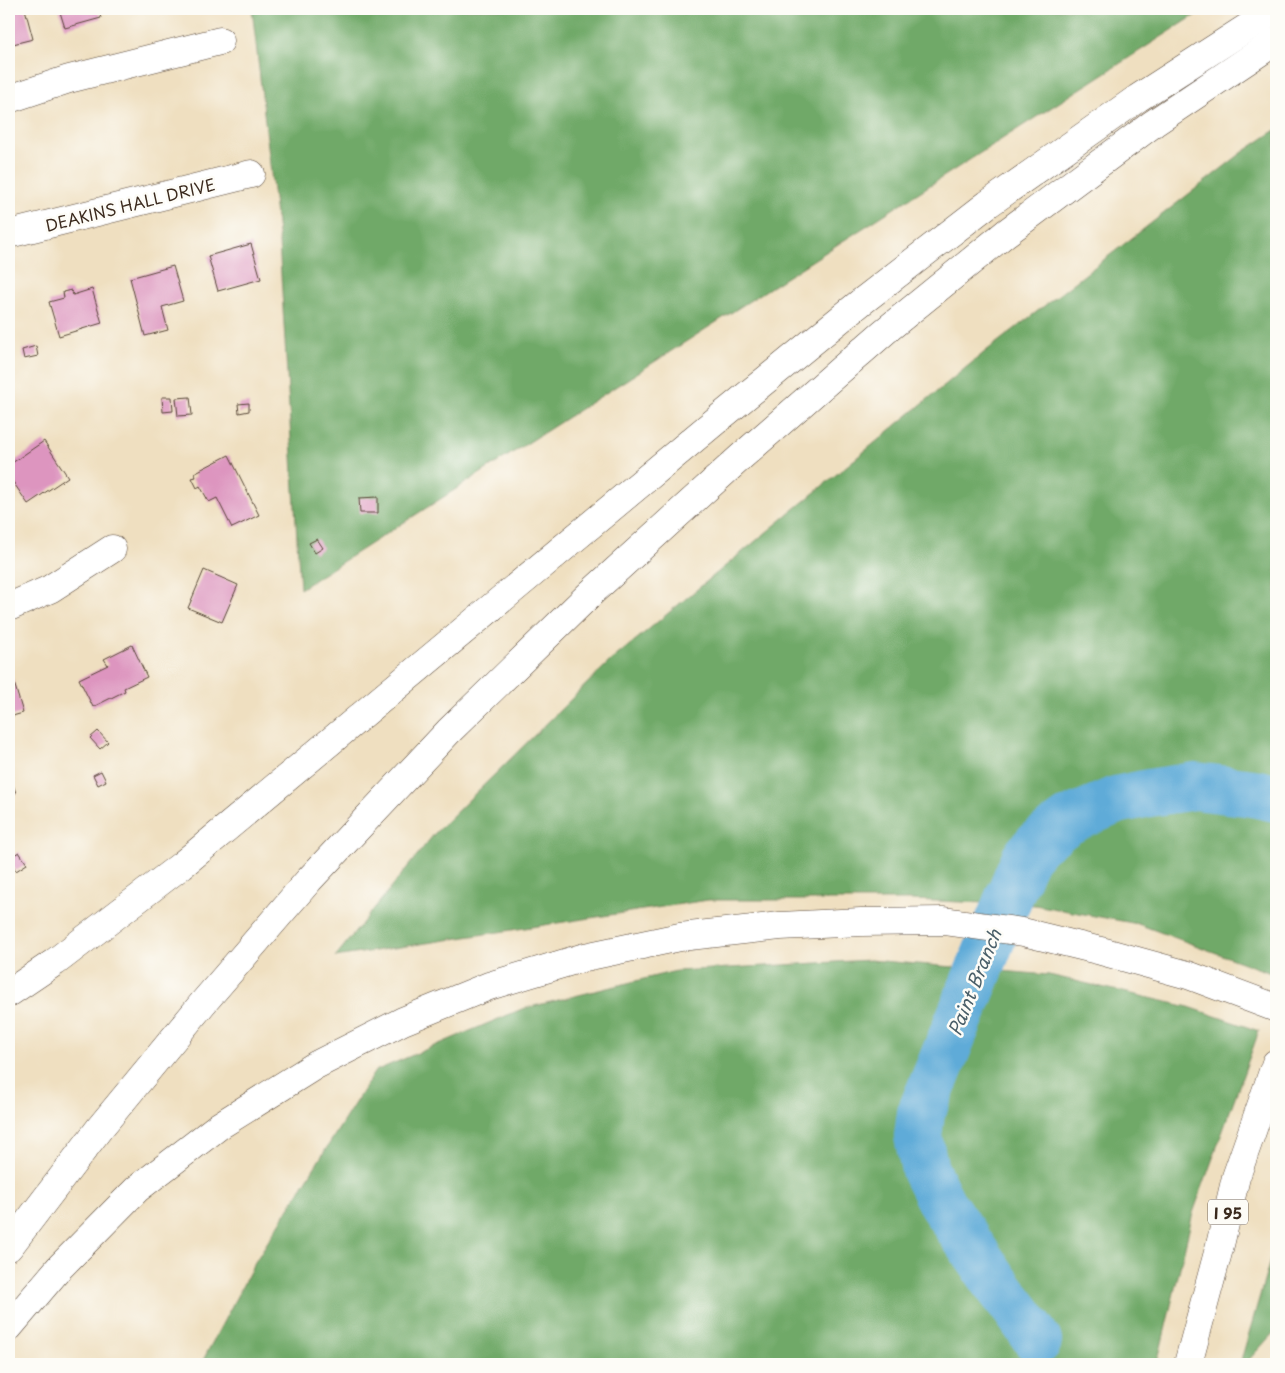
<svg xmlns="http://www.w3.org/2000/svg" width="1285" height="1373" viewBox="0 0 1285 1373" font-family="'Playpen Sans',sans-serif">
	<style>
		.forest { fill: #70a968; stroke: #566a43 }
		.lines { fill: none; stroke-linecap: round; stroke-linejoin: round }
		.river { stroke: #5fabd8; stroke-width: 48 }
		.building { fill: #dd95bf }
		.street-casing { stroke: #564536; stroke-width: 29 }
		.highway-casing { stroke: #564536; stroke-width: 29 }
		.street { stroke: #fff; stroke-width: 28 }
		.highway { stroke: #fff; stroke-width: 28 }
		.labels { text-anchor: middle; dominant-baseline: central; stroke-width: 5; stroke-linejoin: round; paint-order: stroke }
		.shield { fill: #fdfcf7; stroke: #75695f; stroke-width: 1 }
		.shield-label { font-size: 15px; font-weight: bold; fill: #3b2a1e }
		.street-label { font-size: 16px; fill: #3b2a1e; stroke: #fdfcf7 }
		.water-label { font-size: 18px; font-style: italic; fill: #495e68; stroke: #fdfcf7 }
	</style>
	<rect width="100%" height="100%" fill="#fdfcf7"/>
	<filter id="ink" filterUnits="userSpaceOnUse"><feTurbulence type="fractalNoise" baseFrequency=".02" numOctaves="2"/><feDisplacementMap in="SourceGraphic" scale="10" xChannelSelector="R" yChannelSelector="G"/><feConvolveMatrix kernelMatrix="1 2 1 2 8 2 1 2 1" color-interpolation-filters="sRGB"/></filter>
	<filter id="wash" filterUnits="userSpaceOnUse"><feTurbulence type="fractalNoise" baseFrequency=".0096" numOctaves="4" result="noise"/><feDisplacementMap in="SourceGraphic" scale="20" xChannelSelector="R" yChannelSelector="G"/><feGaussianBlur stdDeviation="1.12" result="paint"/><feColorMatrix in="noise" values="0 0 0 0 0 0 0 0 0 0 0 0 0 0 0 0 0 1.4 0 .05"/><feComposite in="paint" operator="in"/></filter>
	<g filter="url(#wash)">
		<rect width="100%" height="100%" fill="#efdfc0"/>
		<g class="forest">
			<polygon points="252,9 1205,9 300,589 279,242"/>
			<polygon points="1276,130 1276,975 1138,924 1035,905 911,900 708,900 335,957 435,833 609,662 986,351 1243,152"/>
			<polygon points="870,960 1049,975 1189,1007 1259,1031 1193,1213 1157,1364 201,1364 255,1262 375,1071 522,1009 676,971"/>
			<polygon points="1276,1240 1276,1330 1245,1364 1240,1364"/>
		</g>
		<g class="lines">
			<polyline class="river" points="1038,1341 1018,1312 999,1287 942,1204 925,1170 918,1136 921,1113 1020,870 1026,857 1038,843 1068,821 1116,800 1149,793 1195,786 1253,793 1276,798"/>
		</g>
		<g id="blocks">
			<g class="building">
				<polygon points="9,9 25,9 33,39 9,45"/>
				<polygon points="59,9 98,9 101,18 65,28"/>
				<polygon points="251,244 261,279 218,291 208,256"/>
				<polygon points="173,266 183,301 162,307 168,330 145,336 130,278"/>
				<polygon points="92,289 102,323 59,336 49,302 64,298 63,292 71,290 73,295"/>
				<polygon points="36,346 38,356 24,359 22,350"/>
				<polygon points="162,397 172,397 173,411 163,412"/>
				<polygon points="190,397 192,415 178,416 176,398"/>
				<polygon points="249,403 249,411 239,413 238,404"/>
				<polygon points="44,441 68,477 28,504 9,476 9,465"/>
				<polygon points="229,455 259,515 232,528 217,498 209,502 200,486 197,488 192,478 196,477 194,473"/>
				<polygon points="378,497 378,513 360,513 359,498"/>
				<polygon points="317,539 323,548 315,553 309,543"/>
				<polygon points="204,570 238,585 222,622 188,608"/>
				<polygon points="132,645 147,677 124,688 125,691 93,707 79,679 108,665 104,659"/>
				<polygon points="13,679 23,713 9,717 9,680"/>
				<polygon points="98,731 108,742 100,749 90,738"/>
				<polygon points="101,771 106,781 98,785 93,775"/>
				<polygon points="12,782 16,793 9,795 9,783"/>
				<polygon points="19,852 27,864 16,871 9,858"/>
			</g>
		</g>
	</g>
	<g filter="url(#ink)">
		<use href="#blocks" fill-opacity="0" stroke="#564536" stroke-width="1"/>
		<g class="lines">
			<g class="street-casing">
				<g id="street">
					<polyline points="9,99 69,79 220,41"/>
					<polyline points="9,234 251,174"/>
					<polyline points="9,607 50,589 112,549"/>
				</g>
			</g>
			<g class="highway-casing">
				<g id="highway">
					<polyline points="9,993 55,962 182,865 718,419 860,303 988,204 1138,98 1276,9"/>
					<polyline points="9,1247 99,1129 203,1003 309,880 449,731 592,592 742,456 884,332 1006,233 1154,123 1276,41"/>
					<polyline points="9,1327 60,1267 137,1189 219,1126 316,1065 403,1021 489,986 585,957 680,937 780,926 861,922 944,921 1023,932 1101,951 1188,975 1276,1008"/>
					<polyline points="1188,1364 1220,1245 1236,1177 1276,1063"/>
				</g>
			</g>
			<use href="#street" class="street"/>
			<use href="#highway" class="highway"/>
		</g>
	</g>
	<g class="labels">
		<rect class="shield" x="1208" y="1199.5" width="40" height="25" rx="4"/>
		<g class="shield-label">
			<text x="1228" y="1212">I 95</text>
		</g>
		<g class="street-label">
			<text transform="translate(130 204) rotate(-14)">DEAKINS HALL DRIVE</text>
		</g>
		<g class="water-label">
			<text transform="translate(974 982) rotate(-68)">Paint Branch</text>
		</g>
	</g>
	<rect width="1285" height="1373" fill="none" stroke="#fdfcf7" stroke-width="30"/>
</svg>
